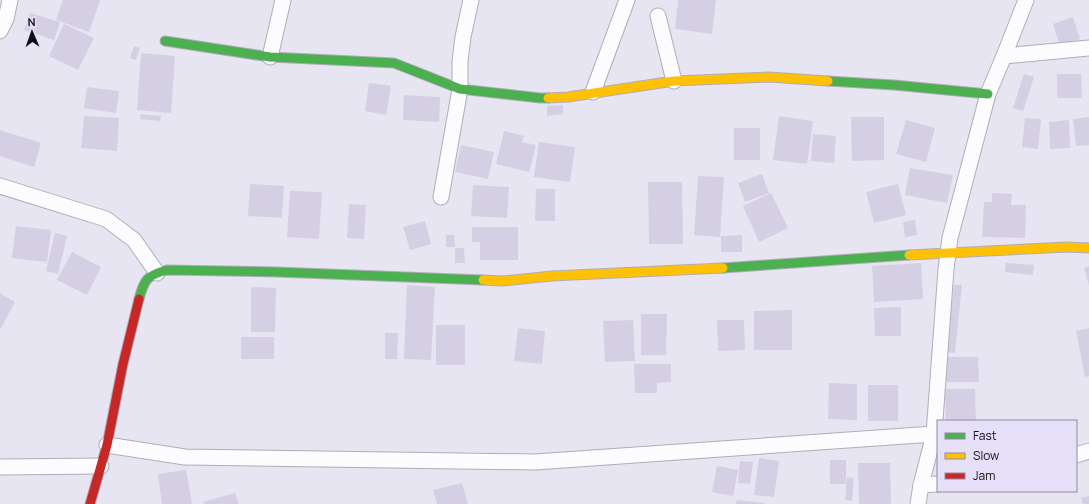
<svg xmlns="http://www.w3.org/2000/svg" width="1089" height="504" viewBox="0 0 1089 504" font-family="Manrope,sans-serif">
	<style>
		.building { fill: #d5cfe4 }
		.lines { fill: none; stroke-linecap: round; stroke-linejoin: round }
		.street-casing { stroke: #b0adb8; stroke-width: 17 }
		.fast-casing { stroke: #b0adb8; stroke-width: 11 }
		.slow-casing { stroke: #b0adb8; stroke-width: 11 }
		.jam-casing { stroke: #b0adb8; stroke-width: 11 }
		.street { stroke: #fcfbfd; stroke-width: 15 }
		.fast { stroke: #4caf50; stroke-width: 9 }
		.slow { stroke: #ffc107; stroke-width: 9 }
		.jam { stroke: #c62828; stroke-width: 9 }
	</style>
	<rect width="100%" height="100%" fill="#e8e5f2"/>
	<g class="building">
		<polygon points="63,0 100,0 89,32 56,20"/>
		<polygon points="678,0 716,0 712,34 675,29"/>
		<polygon points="30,13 60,22 54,40 24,30"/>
		<polygon points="1073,17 1080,39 1060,46 1053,24"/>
		<polygon points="64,24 94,38 78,70 49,56"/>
		<polygon points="134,46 140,48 136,60 130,58"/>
		<polygon points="141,53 175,56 171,113 137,110"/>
		<polygon points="1024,74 1034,77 1023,111 1013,108"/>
		<polygon points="1057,74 1081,74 1082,98 1057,98"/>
		<polygon points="369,83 391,86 386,115 365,111"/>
		<polygon points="87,87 119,91 116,113 84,108"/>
		<polygon points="404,95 440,97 439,122 403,120"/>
		<polygon points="563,105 563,114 547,116 547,106"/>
		<polygon points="141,114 161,116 160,121 140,119"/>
		<polygon points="84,116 119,118 117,151 81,148"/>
		<polygon points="779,116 813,121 807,164 773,160"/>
		<polygon points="851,117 884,117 884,160 852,161"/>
		<polygon points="1089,117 1089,145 1076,146 1073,119"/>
		<polygon points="1025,118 1041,119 1038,149 1022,147"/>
		<polygon points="906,120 935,128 926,162 896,154"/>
		<polygon points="1069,120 1070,148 1050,149 1049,122"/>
		<rect x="734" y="128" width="26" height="32"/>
		<polygon points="0,130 41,143 34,167 0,156"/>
		<polygon points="504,131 524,136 522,142 536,145 529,172 496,164"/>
		<polygon points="813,134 836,136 834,163 811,161"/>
		<polygon points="539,142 575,147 570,182 534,177"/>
		<polygon points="461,145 494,152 488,179 455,172"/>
		<polygon points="910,168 953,175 947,203 905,195"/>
		<polygon points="762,174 769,193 745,202 738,183"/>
		<polygon points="698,176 724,177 720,237 694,235"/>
		<polygon points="648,182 682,182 683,244 649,244"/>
		<polygon points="250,184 284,186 282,218 248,216"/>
		<polygon points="898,184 906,215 874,223 866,192"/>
		<polygon points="473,185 509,187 507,218 471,216"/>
		<polygon points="536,189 555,189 555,221 535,221"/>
		<polygon points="290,191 322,192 319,239 287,237"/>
		<polygon points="771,193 788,228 759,242 743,206"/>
		<polygon points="992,193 1012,194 1011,205 1026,205 1025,238 982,237 984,202 992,202"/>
		<polygon points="349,204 366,205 364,239 347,238"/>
		<polygon points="915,220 917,235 905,237 903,222"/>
		<polygon points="425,221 431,244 410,250 403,227"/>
		<polygon points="16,226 51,230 47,262 12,258"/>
		<polygon points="472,227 518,227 518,260 480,260 480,242 472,242"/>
		<polygon points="55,233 67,236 58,274 46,271"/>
		<polygon points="446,235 454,235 455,247 446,247"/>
		<polygon points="742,235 742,252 721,252 721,236"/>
		<polygon points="455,248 464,248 465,263 455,263"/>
		<polygon points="72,252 101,267 87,295 57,280"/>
		<polygon points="921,263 923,299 874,302 872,266"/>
		<polygon points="1006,263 1034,265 1033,275 1005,272"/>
		<polygon points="1089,266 1089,285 1084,268"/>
		<polygon points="407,285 435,287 431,360 404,359"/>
		<polygon points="954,285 962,285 955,353 946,352"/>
		<polygon points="251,287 276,288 275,332 251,332"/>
		<polygon points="0,293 15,302 0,330"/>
		<polygon points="901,307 901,336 875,336 874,308"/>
		<polygon points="792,310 792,350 754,350 754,311"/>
		<polygon points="641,314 667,314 666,355 641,355"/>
		<polygon points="633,320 635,361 605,362 603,321"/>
		<polygon points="717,320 744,320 745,350 718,351"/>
		<rect x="436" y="325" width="29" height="40"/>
		<polygon points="518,328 545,331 542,364 514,361"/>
		<polygon points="1089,328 1089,376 1085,377 1076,331"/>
		<polygon points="385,333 398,333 397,359 385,359"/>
		<rect x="241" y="337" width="33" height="22"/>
		<polygon points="945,357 978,357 979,382 946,382"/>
		<polygon points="634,364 671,364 671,382 657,383 657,393 635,393"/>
		<polygon points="829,383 857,384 857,420 828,419"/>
		<rect x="868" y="385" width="30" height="36"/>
		<polygon points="945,389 975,389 976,421 946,421"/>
		<polygon points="759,458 779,461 774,497 754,495"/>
		<rect x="830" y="460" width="16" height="24"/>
		<polygon points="740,461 753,462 750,484 738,483"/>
		<polygon points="858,463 890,463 891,504 859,504"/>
		<polygon points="717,466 738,470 733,496 712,492"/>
		<polygon points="186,470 192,504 162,504 158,474"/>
		<polygon points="847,477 854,478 852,501 845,500"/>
		<polygon points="462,483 468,504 437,504 433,490"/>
		<polygon points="235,493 239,504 204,504 203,502"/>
		<polygon points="1089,496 1089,504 1083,504 1081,498"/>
		<polygon points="737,500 765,503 765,504 736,504"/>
	</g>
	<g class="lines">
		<g class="street-casing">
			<g id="street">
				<polyline points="658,16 674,81"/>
				<polyline points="0,31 6,19 10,0"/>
				<polyline points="1004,56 1089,48"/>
				<polyline points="270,57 283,0"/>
				<polyline points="593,92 627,0"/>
				<polyline points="0,186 106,219 134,240 157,273"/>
				<polyline points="441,197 460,89 460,61 463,37 471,0"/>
				<polyline points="107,445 185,457 535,462 934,434"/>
				<polyline points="1076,455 1089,451"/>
				<polyline points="0,467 101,466"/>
				<polyline points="921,485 938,484"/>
				<polyline points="918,504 921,485 934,434 946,269 950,238 988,94 1004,56 1026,0"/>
			</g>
		</g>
		<g class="fast-casing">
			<g id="fast">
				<polyline points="165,41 270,57 394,63 460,89 540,98 548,98"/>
				<polyline points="828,81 894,85 988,94"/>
				<polyline points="723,268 909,255"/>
				<path d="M139,299C144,280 147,275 167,270L277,272L483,280"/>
			</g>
		</g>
		<g class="slow-casing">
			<g id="slow">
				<polyline points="548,98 568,97 674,81 769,77 828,81"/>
				<polyline points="909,255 1067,247 1089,248"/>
				<polyline points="483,280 503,281 552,276 723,268"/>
			</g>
		</g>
		<g class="jam-casing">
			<polyline id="jam" points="90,504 107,445 123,364 139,299"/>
		</g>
		<use href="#street" class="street"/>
		<use href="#fast" class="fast"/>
		<use href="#slow" class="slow"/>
		<use href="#jam" class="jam"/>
	</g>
	<rect x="937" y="420" width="140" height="72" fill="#e5dff8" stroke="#8f8b9d"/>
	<rect x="945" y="433" width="20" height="6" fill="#4caf50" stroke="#8f8b9d"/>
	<text x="973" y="440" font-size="12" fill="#0f0d15">Fast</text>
	<rect x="945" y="453" width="20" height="6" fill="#ffc107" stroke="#8f8b9d"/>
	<text x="973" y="460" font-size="12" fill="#0f0d15">Slow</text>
	<rect x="945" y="473" width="20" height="6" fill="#c62828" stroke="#8f8b9d"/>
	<text x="973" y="480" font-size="12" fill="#0f0d15">Jam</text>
	<g transform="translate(32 32) rotate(358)" stroke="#e5dff8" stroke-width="3" paint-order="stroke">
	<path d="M0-3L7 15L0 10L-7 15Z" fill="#0f0d15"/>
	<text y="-6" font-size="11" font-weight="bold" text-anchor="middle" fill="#0f0d15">N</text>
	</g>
</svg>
